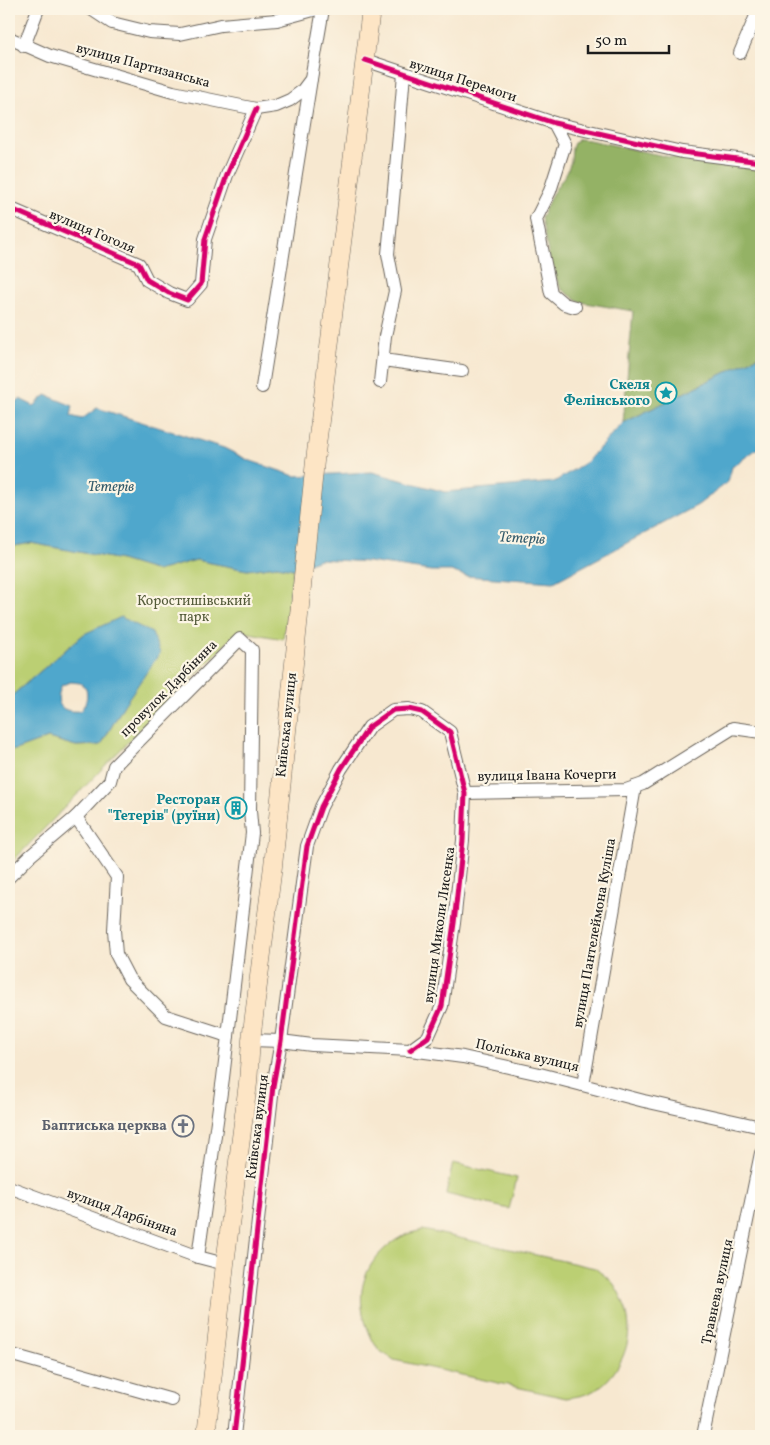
<svg xmlns="http://www.w3.org/2000/svg" width="770" height="1445" viewBox="0 0 770 1445" font-family="Vollkorn,serif">
	<style>
		.green { fill: #bbcf73; stroke: #6c7648 }
		.forest { fill: #94b265; stroke: #586740 }
		.water { fill: #4fa7cc; stroke: #366274; fill-rule: evenodd }
		.lines { fill: none; stroke-linecap: round; stroke-linejoin: round }
		.minor-casing { stroke: #69635b; stroke-width: 14 }
		.secondary-casing { stroke: #69635b; stroke-width: 19 }
		.minor { stroke: #fff; stroke-width: 12 }
		.secondary { stroke: #fde5c5; stroke-width: 18 }
		.cycleway-casing { stroke: #fcf5e5; stroke-width: 8 }
		.cycleway { stroke: #d6006c; stroke-width: 5 }
		.labels { text-anchor: middle; dominant-baseline: central; stroke-width: 4.5; stroke-linejoin: round; paint-order: stroke }
		.street-label { font-size: 14px; fill: #1c1c1c; stroke: #fcf5e5 }
		.culture-label { font-size: 14px; font-weight: bold; fill: #0d838f; stroke: #fcf5e5; text-anchor: end }
		.park-label { font-size: 14px; fill: #545b3a; stroke: #fcf5e5 }
		.worship-label { font-size: 14px; font-weight: bold; fill: #5b616d; stroke: #fcf5e5; text-anchor: end }
		.water-label { font-size: 15px; font-style: italic; fill: #335b6b; stroke: #fcf5e5 }
	</style>
	<rect width="100%" height="100%" fill="#fcf5e5"/>
	<filter id="ink" filterUnits="userSpaceOnUse"><feTurbulence type="fractalNoise" baseFrequency=".02" numOctaves="2"/><feDisplacementMap in="SourceGraphic" scale="10" xChannelSelector="R" yChannelSelector="G"/><feConvolveMatrix kernelMatrix="1 2 1 2 8 2 1 2 1" color-interpolation-filters="sRGB"/></filter>
	<filter id="wash" filterUnits="userSpaceOnUse"><feTurbulence type="fractalNoise" baseFrequency=".0096" numOctaves="4" result="noise"/><feDisplacementMap in="SourceGraphic" scale="20" xChannelSelector="R" yChannelSelector="G"/><feGaussianBlur stdDeviation="1.12" result="paint"/><feColorMatrix in="noise" values="0 0 0 0 0 0 0 0 0 0 0 0 0 0 0 0 0 1.4 0 .05"/><feComposite in="paint" operator="in"/></filter>
	<g filter="url(#wash)">
		<rect width="100%" height="100%" fill="#f7e8d0"/>
		<g class="green">
			<polygon points="31,543 121,560 157,571 196,560 247,570 277,566 293,569 283,639 239,631 128,742 9,865 9,751 15,750 48,738 76,746 101,745 124,705 84,634 9,698 9,547"/>
			<polygon points="453,1163 517,1178 509,1209 446,1194"/>
			<path d="M423,1230L595,1268C600,1273 608,1277 613,1283C620,1293 626,1306 628,1319C633,1347 615,1382 589,1393C582,1396 573,1397 566,1398L394,1360C389,1356 382,1353 378,1349C372,1341 368,1330 365,1321C354,1287 369,1255 401,1237C407,1233 416,1232 423,1230Z"/>
		</g>
		<polygon class="forest" points="579,139 589,140 669,157 761,167 761,355 623,423 633,311 580,302 561,289 551,267 541,218 552,194 567,172 571,161 572,148 574,143"/>
		<g class="water">
			<polygon points="761,355 761,446 732,467 728,482 698,505 554,582 465,576 451,571 432,571 368,562 320,559 293,569 277,566 247,570 196,560 157,571 121,560 31,543 9,547 9,407 20,399 34,406 46,395 73,406 71,416 82,419 97,408 224,448 248,460 295,476 372,472 445,492 554,482 586,462 623,423"/>
			<path d="M121,617L152,633L160,653L124,705L101,745L76,746L48,738L15,750L9,751V698L84,634ZM71,682L80,683L86,688C88,698 86,704 80,711C59,713 54,702 62,685Z"/>
		</g>
	</g>
	<g filter="url(#ink)">
		<g class="lines">
			<g class="minor-casing">
				<g id="minor">
					<polyline points="91,9 112,23 149,32 180,34 221,25 277,20 317,9"/>
					<polyline points="9,38 50,56 173,92 256,109 276,106 290,100 302,91 311,79 323,9"/>
					<polyline points="24,46 38,9"/>
					<polyline points="740,53 759,9"/>
					<polyline points="365,60 554,123 682,152 761,162"/>
					<polyline points="554,123 565,144 550,191 536,219 551,293 564,304 575,307"/>
					<polyline points="9,208 139,264 147,280 169,293 187,300 201,284 205,239 227,175 256,109"/>
					<polyline points="383,360 462,371"/>
					<polyline points="380,382 385,336 395,291 388,254 399,135 404,73"/>
					<polyline points="262,387 311,79"/>
					<polyline points="465,793 626,790 643,784 733,728 761,732"/>
					<polyline points="76,817 117,877 114,930 116,954 129,979 166,1016 228,1036"/>
					<polyline points="9,877 30,856 76,817 110,781 114,766 240,639 252,650 250,811 252,833 223,1078 198,1257"/>
					<polyline points="251,1040 281,1041 312,1045 410,1050 463,1057 540,1074 644,1101 761,1127"/>
					<polyline points="583,1085 635,787"/>
					<polyline points="9,1187 198,1257 225,1264"/>
					<polyline points="9,1354 172,1400"/>
					<polyline points="234,1436 273,1086 281,1041 307,846 321,807 341,769 369,727 393,710 409,709 422,712 450,732 465,793 463,840 454,923 442,1006 428,1037 410,1050"/>
					<polyline points="703,1436 761,1153"/>
				</g>
			</g>
			<g class="secondary-casing">
				<polyline id="secondary" points="206,1436 225,1264 248,1083 251,1040 273,866 315,461 371,9"/>
			</g>
			<use href="#minor" class="minor"/>
			<use href="#secondary" class="secondary"/>
			<g class="cycleway-casing">
				<g id="cycleway">
					<polyline points="365,60 554,123 682,152 761,162"/>
					<polyline points="9,208 139,264 147,280 169,293 187,300 201,284 205,239 227,175 256,109"/>
					<polyline points="234,1436 273,1086 281,1041 307,846 321,807 341,769 369,727 393,710 409,709 422,712 450,732 465,793 463,840 454,923 442,1006 428,1037 410,1050"/>
				</g>
			</g>
			<use href="#cycleway" class="cycleway"/>
		</g>
	</g>
	<defs>
		<g id="sight-ring" transform="scale(1.125)"><circle r="9.5" fill="#fcf5e5" stroke="#0f9aa8" stroke-width="1.5"/><path d="M0-6L1.8-2.2L6-1.7L2.9 1.2L3.7 5.4L0 3.3L-3.7 5.4L-2.9 1.2L-6-1.7L-1.8-2.2Z" fill="#0f9aa8"/></g>
		<g id="building-ring" transform="scale(1.125)"><circle r="9.5" fill="#fcf5e5" stroke="#0f9aa8" stroke-width="1.5"/><path d="M-4-6H4V6H1V3H-1V6H-4ZM-2.5-4.3h1.7v1.8h-1.7ZM.8-4.3h1.7v1.8H.8ZM-2.5-1h1.7V.8h-1.7ZM.8-1h1.7V.8H.8Z" fill="#0f9aa8"/></g>
		<g id="church-ring" transform="scale(1.125)"><circle r="9.5" fill="#fcf5e5" stroke="#6b7280" stroke-width="1.5"/><path d="M-1.2-6h2.4v3.5h3.3v2.4h-3.3V6h-2.4V-.1h-3.3v-2.4h3.3Z" fill="#6b7280"/></g>
	</defs>
	<g fill-rule="evenodd">
		<use href="#sight-ring" x="666" y="393"/>
		<use href="#building-ring" x="236" y="808"/>
		<use href="#church-ring" x="183" y="1126"/>
	</g>
	<g class="labels">
		<g class="street-label">
			<text transform="translate(143 66) rotate(15)">вулиця Партизанська</text>
			<text transform="translate(463 81) rotate(18)">вулиця Перемоги</text>
			<text transform="translate(92 232) rotate(23)">вулиця Гоголя</text>
			<text transform="translate(169 689) rotate(-45)">провулок Дарбіняна</text>
			<text transform="translate(287 725) rotate(-84)">Київська вулиця</text>
			<text transform="translate(547 776) rotate(-1)">вулиця Івана Кочерги</text>
			<text transform="translate(440 925) rotate(-82)">вулиця Миколи Лисенка</text>
			<text transform="translate(595 933) rotate(-80)">вулиця Пантелеймона Куліша</text>
			<text transform="translate(527 1056) rotate(13)">Поліська вулиця</text>
			<text transform="translate(258 1127) rotate(-83)">Київська вулиця</text>
			<text transform="translate(122 1213) rotate(20)">вулиця Дарбіняна</text>
			<text transform="translate(718 1292) rotate(-78)">Травнева вулиця</text>
		</g>
		<g class="culture-label">
			<text x="650" y="385">Скеля<tspan x="650" dy="16">Фелінського</tspan></text>
			<text x="220" y="800">Ресторан<tspan x="220" dy="16">"Тетерів" (руїни)</tspan></text>
		</g>
		<g class="park-label">
			<text x="194" y="601">Коростишівський<tspan x="194" dy="16">парк</tspan></text>
		</g>
		<g class="worship-label">
			<text x="167" y="1126">Баптиська церква</text>
		</g>
		<g class="water-label">
			<text x="111" y="487">Тетерів</text>
			<text transform="translate(522 539) rotate(3)">Тетерів</text>
		</g>
	</g>
	<rect width="770" height="1445" fill="none" stroke="#fcf5e5" stroke-width="30"/>
	<path d="M588 45v8h81v-8" fill="none" stroke="#1c1c1c" stroke-width="2.5"/>
	<text x="595" y="45" font-size="15" fill="#1c1c1c" stroke="#fcf5e5" stroke-width="4" paint-order="stroke">50 m</text>
</svg>
